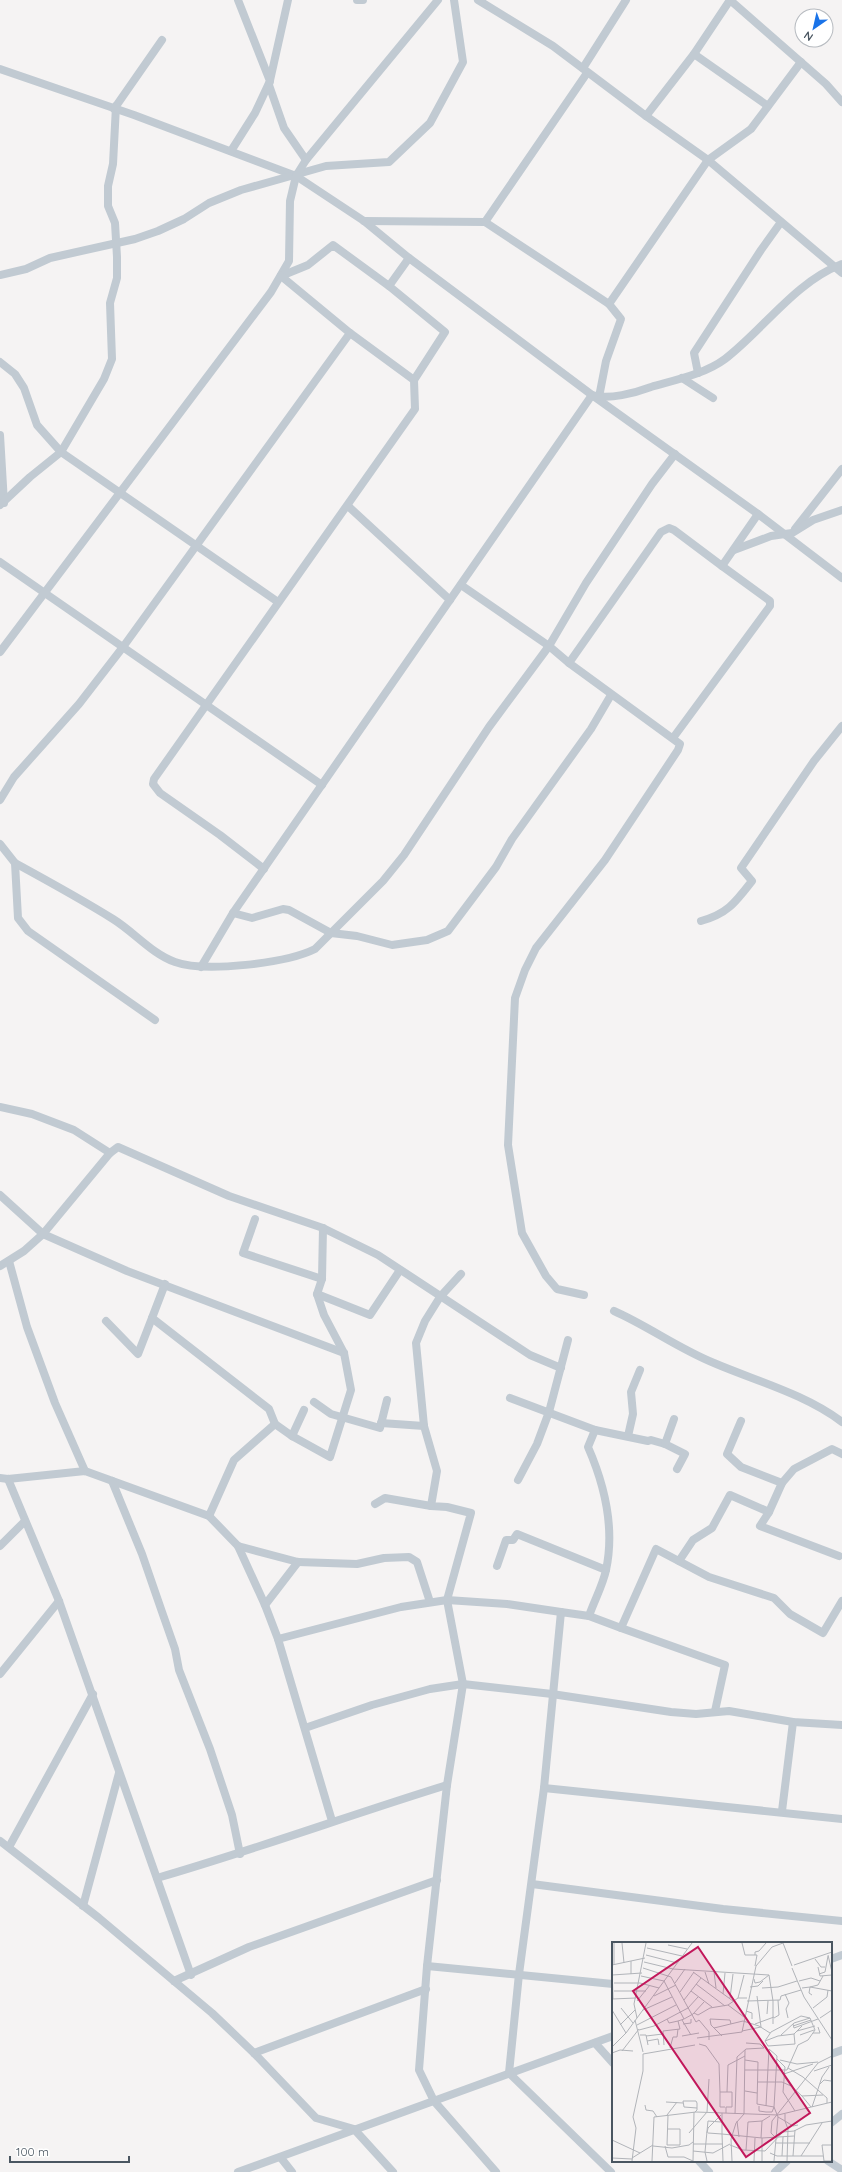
<svg xmlns="http://www.w3.org/2000/svg" width="842" height="2172" viewBox="0 0 842 2172" font-family="Quicksand,sans-serif">
	<style>
		.lines { fill: none; stroke-linecap: round; stroke-linejoin: round }
		.minor { stroke: #c1cad2; stroke-width: 8 }
		.inset-road { fill: none; stroke: #b1b4b9; stroke-width: 1 }
		.view { fill: #c2185b; fill-opacity: 0.15; stroke: #c2185b; stroke-width: 2 }
		.inset-edge { fill: none; stroke: #4a5661; stroke-width: 2 }
	</style>
	<rect width="100%" height="100%" fill="#f5f3f3"/>
	<g class="lines">
		<g class="minor">
			<polyline points="288,0 269,85 284,128 306,160"/>
			<polyline points="357,0 363,0"/>
			<polyline points="478,0 553,46 646,116 708,160 842,273"/>
			<polyline points="730,0 826,84 842,102"/>
			<polyline points="694,54 768,106"/>
			<polyline points="583,68 626,0"/>
			<polyline points="0,69 134,115 296,176 364,221 409,258 592,395 758,514 842,578"/>
			<polyline points="114,109 162,40"/>
			<polyline points="646,116 694,54 730,0"/>
			<polyline points="231,151 255,113 270,81 238,0"/>
			<polyline points="364,221 485,222 609,304 708,160 751,129 801,62"/>
			<polyline points="485,222 587,73"/>
			<polyline points="0,275 26,269 50,258 135,239 158,231 184,219 209,203 241,190 326,166 389,162 430,123 463,62 454,0"/>
			<polyline points="281,276 308,265 333,245 389,286 445,332 414,380"/>
			<polyline points="389,286 409,258"/>
			<polyline points="0,362 15,374 24,388 37,425 61,452 278,602"/>
			<polyline points="698,373 694,353 761,250 781,222"/>
			<polyline points="682,378 713,398"/>
			<polyline points="599,397 606,361 621,319 609,304"/>
			<polyline points="0,435 4,503"/>
			<polyline points="0,505 30,477 61,452 104,379 112,359 110,303 117,278 117,257 115,223 108,206 108,186 113,164 116,106"/>
			<polyline points="348,506 450,600"/>
			<polyline points="795,529 842,469"/>
			<polyline points="734,550 771,536 792,533 813,520 842,510"/>
			<polyline points="0,562 322,785"/>
			<polyline points="461,585 549,646 569,663"/>
			<polyline points="0,652 271,292 289,261 290,201 296,176 306,160 438,0"/>
			<polyline points="673,738 770,606 770,601 722,566"/>
			<polyline points="0,800 14,777 79,704 123,647 350,333"/>
			<polyline points="0,844 15,863 18,918 28,931 155,1020"/>
			<path d="M15,863C48,881 81,899 113,919C134,932 152,954 175,962C205,973 287,963 315,949L383,881L404,855L489,727L549,646L586,583L652,484L675,454"/>
			<polyline points="264,869 220,835 160,793 153,784 154,779 415,409 414,380 350,333 281,276"/>
			<polyline points="233,913 252,918 283,909 289,910 331,933 357,936 392,945 427,940 448,931 496,867 512,839 591,729 611,695"/>
			<path d="M701,921C727,914 735,903 752,881L741,868L814,761L842,726"/>
			<path d="M201,967L233,913L592,395C609,400 635,393 651,387C675,380 705,374 725,359C764,329 795,282 842,264"/>
			<polyline points="0,1107 32,1114 74,1130 110,1153"/>
			<polyline points="0,1195 43,1234 127,1271 344,1353"/>
			<polyline points="255,1219 243,1253 322,1279"/>
			<polyline points="9,1261 27,1327 55,1403 85,1471"/>
			<polyline points="0,1266 24,1251 43,1234 110,1153 118,1147 229,1196 323,1228 378,1255 530,1355 561,1368"/>
			<polyline points="461,1274 440,1297 425,1321 416,1343 424,1426 437,1471 431,1506 447,1507 471,1513 447,1600 463,1684 447,1785 427,1966 419,2070 434,2101 496,2172"/>
			<polyline points="165,1284 152,1318 269,1409 275,1424 292,1436 330,1457 351,1390 344,1353 324,1315 317,1294 322,1279 323,1228"/>
			<polyline points="317,1294 370,1315 400,1270"/>
			<polyline points="584,1295 557,1289 546,1276 522,1233 508,1145 515,998 525,970 536,948 605,860 678,750 680,744 569,663 661,532 669,528 674,530 722,566 758,514"/>
			<path d="M614,1311C648,1326 679,1349 714,1363C756,1381 805,1394 842,1422"/>
			<polyline points="106,1321 138,1354 152,1318"/>
			<polyline points="510,1398 595,1430 648,1441 651,1440 665,1444 685,1454 677,1469"/>
			<polyline points="314,1402 331,1414 380,1428 387,1400"/>
			<polyline points="741,1421 727,1454 741,1467 782,1483"/>
			<polyline points="381,1423 424,1426"/>
			<polyline points="292,1436 304,1410"/>
			<polyline points="628,1436 633,1414 631,1392 640,1370"/>
			<polyline points="665,1444 674,1419"/>
			<polyline points="0,1478 8,1479 85,1471 209,1516 238,1546 298,1562 357,1564 384,1558 409,1557 417,1562 430,1602"/>
			<polyline points="8,1479 59,1601 191,1975"/>
			<polyline points="518,1480 537,1444 549,1412 568,1340"/>
			<polyline points="112,1481 142,1554 161,1609 175,1649 179,1670 210,1749 232,1815 240,1854"/>
			<polyline points="375,1504 385,1498 431,1506"/>
			<polyline points="769,1512 760,1526 839,1556"/>
			<polyline points="209,1516 234,1460 275,1424"/>
			<polyline points="0,1546 25,1521"/>
			<polyline points="238,1546 265,1605 278,1639 332,1821"/>
			<polyline points="679,1561 693,1540 712,1528 730,1495 769,1512 782,1483 794,1469 832,1449 842,1454"/>
			<polyline points="497,1566 506,1540 513,1540 517,1534 606,1570"/>
			<polyline points="265,1605 298,1562"/>
			<path d="M589,1616C594,1601 603,1585 606,1570C615,1528 605,1486 588,1447L595,1430"/>
			<polyline points="621,1628 725,1665 715,1711"/>
			<polyline points="278,1639 401,1607 447,1600 507,1604 561,1612"/>
			<polyline points="0,1674 59,1601"/>
			<polyline points="305,1728 372,1705 430,1689 463,1684 552,1694 671,1712 696,1714 729,1711 793,1722 842,1725"/>
			<polyline points="544,1788 842,1819"/>
			<polyline points="782,1811 793,1722"/>
			<polyline points="0,1841 99,1918 212,2013 254,2053 316,2118 354,2129 393,2172"/>
			<polyline points="9,1847 93,1694"/>
			<path d="M157,1878C254,1850 350,1815 447,1785"/>
			<polyline points="532,1884 723,1909 842,1921"/>
			<polyline points="83,1906 119,1773"/>
			<polyline points="831,1959 842,1955"/>
			<polyline points="427,1966 613,1984"/>
			<polyline points="174,1981 249,1947 437,1880"/>
			<polyline points="595,2043 613,2063"/>
			<polyline points="254,2053 426,1989"/>
			<polyline points="831,2054 842,2050"/>
			<polyline points="831,2123 842,2114"/>
			<polyline points="281,2158 292,2172"/>
			<polyline points="699,2161 709,2172"/>
			<polyline points="828,2161 842,2170"/>
			<polyline points="238,2172 613,2036"/>
			<polyline points="611,2172 509,2073 519,1974 544,1788 561,1612 589,1616 621,1628 656,1549 709,1577 774,1598 790,1614 823,1633 842,1601"/>
			<polyline points="775,2172 787,2161"/>
		</g>
	</g>
	<g transform="translate(612 1942)">
		<rect width="220" height="220" fill="#f5f3f3"/>
		<path class="inset-road" d="M10,1L12,21M130,1L133,13H145L143,24M171,1L180,24M56,3L75,7M35,6L70,14M34,13L65,21M143,13V10L147,9L154,1M216,13L220,30M203,17L209,25H213M32,20L61,27L157,33M0,23L33,16M2,23V1M182,23L220,10M0,24L1,57M206,25L208,34L220,33M31,26L59,35L84,80L87,78L97,90V98M180,26L192,55L220,98M81,30L121,59M93,30L97,42M102,30L104,46M19,32V19M207,32L213,30L216,14M0,33L30,31M157,33L161,59V82M29,34L52,39L72,77L66,79L68,87L51,89L52,103M142,37L143,41L148,40L157,33M187,39L199,36L208,39M2,41H28L47,46M63,41L73,27M84,42L113,64M138,45L146,44L151,39M150,46L166,45L185,39M190,46L198,45L220,49M2,49H34M79,49L100,65M68,50L82,30M111,52L113,31M173,52L177,61L174,67L176,76M200,53L197,51L198,45L206,43L211,34M42,54L64,43M118,56L121,32M126,56L132,33M0,57L24,56M72,58L89,36M25,59L38,43M135,59L168,58L169,54L189,48M116,63L132,75M9,66L21,81M201,66L215,55L216,48M0,68L14,91M31,68L60,55M134,69L140,71V77M82,71L86,73L98,66L116,63L126,56H135M155,72L156,59M25,76L22,62L34,1M162,76L167,73L166,58M208,76L220,68M55,77L57,81L66,79M72,77L81,72L92,60M23,78L31,110M70,78L79,93M71,82L79,81V77M143,82L162,75M181,82L182,86L206,77M8,83L23,68M25,83L64,63M181,84L199,78M102,86L131,79L147,84L158,91M27,88L42,84L76,66L86,55M130,89L149,85L145,54M185,89L203,84M201,91H208L206,85M28,93H34L36,103M169,93L182,81L198,76M188,93L202,88M34,94L51,92M70,94L87,91M110,94L99,83L98,77L118,78L119,82M85,96L130,90L144,24L160,5L171,1M35,99L46,97L47,103M153,99L166,94L182,92L190,84M134,101L148,102L152,106M87,102L94,104L107,122L108,150H120V165H114V171M0,105L14,91L80,1M58,106L61,95H65L66,87M157,107L165,114L162,165L166,175L162,219M10,109L27,87M0,111L8,108L21,109M165,117L173,125L171,150L183,169M133,118L146,120L145,162L162,165L160,170H154L147,169V164M168,118L185,122L206,120M176,126L191,135L215,156V161M133,128H175L186,103L196,98L203,88L198,76L189,74L159,90L153,99L156,104L183,102L182,92M202,129L220,123M172,132L201,122M146,140H170L179,144L172,134M208,142L212,138L219,139M179,144L190,154L211,153M133,149L145,151M108,150V165H113M115,150L116,123L133,114M190,154L199,165M54,160L71,161M33,163L34,168L41,169L45,175M154,164L157,107M200,165L210,135L217,125M83,170L85,168V161L84,159H71L72,165L85,166M123,172L125,115L134,107L152,106M173,172V179L181,184L186,183M55,173L65,160M166,175L173,179L176,187L175,219M125,179L127,195M56,187H68V203H55L56,173M77,191L95,170L97,137M95,191L96,186L109,173M96,191L110,192V171M149,196L150,179M150,196V219M164,196L159,191L160,179L206,121L220,114M0,198L28,211M163,201H198M81,202H111M118,203L131,208L153,209L171,190L182,189L194,183L220,179M220,203H210L212,219H220M41,204L60,206L77,203L81,200M53,204L56,215H72L81,219M134,208L136,180L150,179L158,174M81,209L101,211L118,202M158,211L165,214H211M170,214L171,195M181,214L183,188M189,214L210,181M0,216L20,217M20,216L41,203M20,219L24,186L21,175L31,129V112L83,103M40,219L42,175L84,170L166,173L220,160M81,219L82,170M95,219L93,210L96,179L109,180M111,219L110,192L150,196L182,194M120,219L119,197L124,181L132,172L133,108M142,219L143,196"/>
		<path class="view" d="M86,5L198,171L134,215L21,49Z"/>
		<rect width="220" height="220" class="inset-edge"/>
	</g>
	<g transform="translate(814 28) rotate(214)"><circle r="19" fill="#ffffff" stroke="#b7bbc0"/>
	<path d="M0-3L7 15L0 10L-7 15Z" fill="#1a73e8"/>
	<text y="-6" font-size="11" font-weight="bold" text-anchor="middle" fill="#4a5661">N</text>
	</g>
	<path d="M10 2156v6h119v-6" fill="none" stroke="#4a5661" stroke-width="2"/>
	<text x="16" y="2156" font-size="12" fill="#4a5661" stroke="#ffffff" stroke-width="3" paint-order="stroke">100 m</text>
</svg>
